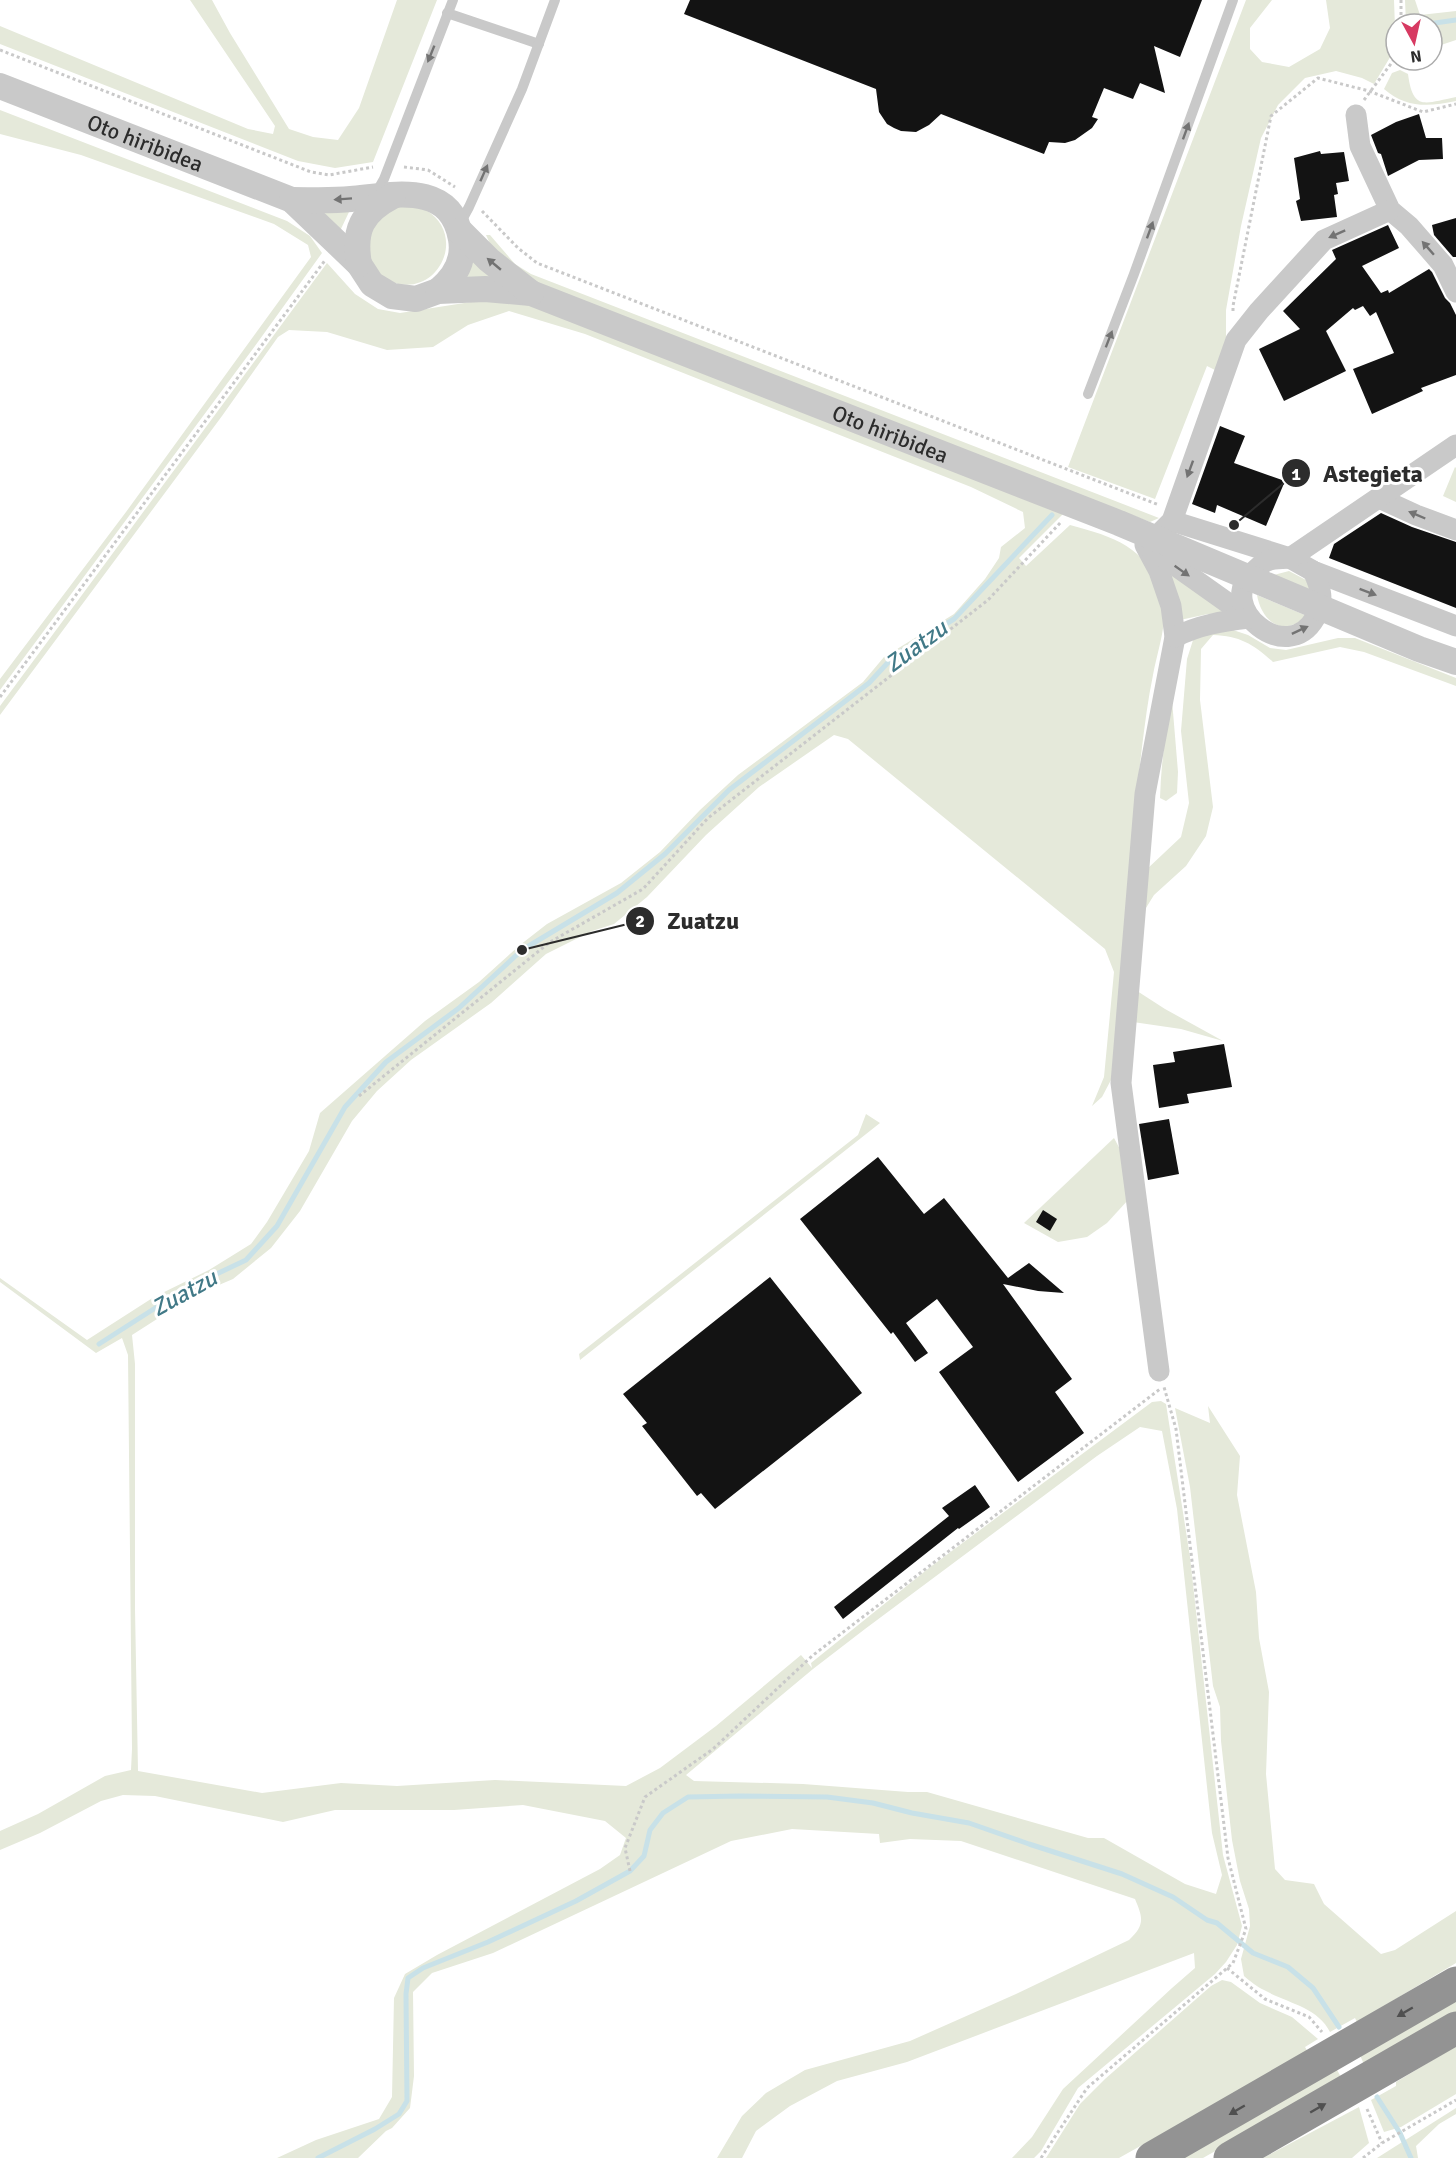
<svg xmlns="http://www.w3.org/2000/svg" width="1456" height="2158" viewBox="0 0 1456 2158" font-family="Signika,sans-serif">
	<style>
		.green { fill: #e5e9da; fill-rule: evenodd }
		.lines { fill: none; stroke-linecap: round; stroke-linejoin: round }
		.stream { stroke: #c8e1e8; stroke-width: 5 }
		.building { fill: #131313 }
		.path { stroke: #c9c9c9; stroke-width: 3; stroke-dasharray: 3 3; stroke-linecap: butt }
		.service { stroke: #c9c9c9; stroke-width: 10 }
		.minor { stroke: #c9c9c9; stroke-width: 21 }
		.tertiary { stroke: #c9c9c9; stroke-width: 26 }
		.motorway { stroke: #939393; stroke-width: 33 }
		.oneway { fill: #737373 }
		.oneway2 { fill: #505050 }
		.labels { text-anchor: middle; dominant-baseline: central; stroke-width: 6; stroke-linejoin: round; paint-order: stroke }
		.street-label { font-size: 22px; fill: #2c2c2c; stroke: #fff }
		.water-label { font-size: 24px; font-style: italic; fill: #417987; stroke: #fff }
		.leader { fill: none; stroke: #2c2c2c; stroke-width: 2 }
		.callout-dot { fill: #2c2c2c; stroke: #fff; stroke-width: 2 }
		.mark-label { font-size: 18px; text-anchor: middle; font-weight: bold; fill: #fff }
		.callout-label { font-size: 24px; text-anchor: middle; font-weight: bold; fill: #2c2c2c; stroke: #fff; stroke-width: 6; stroke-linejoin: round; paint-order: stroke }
	</style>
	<rect width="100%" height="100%" fill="#fff"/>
	<g class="green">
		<polygon points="190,0 212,0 230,33 289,129 313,137 338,140 359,108 397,0 437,0 373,162 335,168 298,161 0,44 0,26 248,129 273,134 275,126"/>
		<polygon points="1246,0 1272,0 1250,28 1250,49 1262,62 1289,67 1320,49 1330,28 1326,0 1394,0 1395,28 1392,54 1374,84 1362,78 1336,71 1305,78 1278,105 1261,138 1241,226 1226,310 1226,350 1217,371 1207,366 1155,499 1068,467"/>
		<polygon points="1405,0 1415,0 1420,15 1456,11 1456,40 1432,48 1432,24 1406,24"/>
		<path d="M1400,70L1408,74C1413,112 1425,103 1456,97V101C1428,107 1406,108 1384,89L1392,73Z"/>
		<polygon points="0,110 287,221 310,236 322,253 255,346 0,690 0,679 126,512 311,257 308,245 274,224 81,155 0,134"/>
		<path d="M408,205C414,207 421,207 426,210C470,237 435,303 387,280C382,277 374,270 371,264C368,255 370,241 369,231L392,208Z"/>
		<polygon points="317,206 349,212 340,231"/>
		<path d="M486,235H490L515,264L531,274L1159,518L1150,522L540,287C518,273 496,260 486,235Z"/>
		<polygon points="471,255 499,281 462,281"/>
		<path d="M327,263L355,294L378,309L400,313L490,299L526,302L1065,512L1019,558L1026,566L1070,525C1114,537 1146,546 1162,594C1170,617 1157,652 1153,675C1148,699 1145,723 1142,747C1129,857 1122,967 1112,1078L1102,1097L1092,1106L1104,1077L1114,972L1105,949L848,739L834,735L759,787L706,835L647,897L614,924L592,931L546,954L491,1003L411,1060L377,1091L352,1121L300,1211L271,1248L233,1279L193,1296L132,1335L135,1364V1609L138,1771L262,1793L341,1783L397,1786L495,1780L626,1786L660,1768L716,1726L801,1655L812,1668L811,1663L929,1568L1152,1402L1161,1401L1166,1404L1190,1557L1223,1855L1242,1926L1237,1945L1226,1962L1215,1974L1078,2088L1041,2151L1034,2158H1012L1032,2137L1063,2089L1172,1988L1195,1968L1194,1953L907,2062L837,2081L790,2106L756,2131L742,2158H717L742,2116L766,2093L805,2070L910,2041L1016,1994L1129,1940C1145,1925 1143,1918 1135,1899L961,1841L910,1839L880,1843L879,1834L792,1829L731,1841L493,1953L432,1973L413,1992L414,2076L410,2108L392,2128L386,2131L358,2158H277L316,2140L379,2119L392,2097L394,1998L405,1974L437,1955L600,1869L620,1855L626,1838L605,1821L523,1805L454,1810H335L283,1822L155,1796L123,1795L101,1801L40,1833L0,1850V1831L38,1814L105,1776L131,1770L132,1749L128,1355L122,1338L96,1353L0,1282V1278L87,1340L154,1297L209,1270L251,1244L267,1222L309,1151L320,1113L425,1021L479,982L520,945L547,924L621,883L660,852L700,810L738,775L863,682L884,657L954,614L985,579L999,558L1001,547L1025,528L1023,512L971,487L585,334L509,311L468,325L433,347L387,350L327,332L289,330L278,337L222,416L0,715V706ZM1140,1427L1162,1431L1177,1509L1212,1833L1222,1875L1216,1894L1185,1884L1104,1838H1088L927,1792H908L803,1784L694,1781L686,1775L813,1669L865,1629L1097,1456Z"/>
		<polygon points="1455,467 1456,468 1456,502 1443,496"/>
		<polygon points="1169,569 1232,613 1208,614 1180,620"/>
		<polygon points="1289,571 1306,580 1312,593 1270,576"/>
		<path d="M1257,595L1307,616C1303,618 1299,623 1295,624C1273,633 1260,613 1257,595Z"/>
		<path d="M1227,628L1248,635L1270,648L1286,650L1338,638H1355L1456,678V686L1364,652L1340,647L1273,662C1253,644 1240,636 1213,635L1201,649L1200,700L1213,807L1206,836L1186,866L1154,895L1141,916L1146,870L1181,837L1189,803L1181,731L1187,659L1194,637Z"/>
		<path d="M1172,700L1178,772L1177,793L1166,801L1160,798C1161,765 1165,733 1172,700Z"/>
		<polygon points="1134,989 1165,1009 1223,1041 1181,1029 1133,1022"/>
		<polygon points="866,1114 880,1123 580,1360 579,1354 858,1135"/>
		<polygon points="1114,1138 1122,1153 1128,1200 1107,1223 1087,1237 1058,1242 1024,1223"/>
		<path d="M1208,1406L1240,1456L1237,1495L1256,1592L1259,1638L1269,1692L1266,1774L1275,1869L1285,1880L1314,1884L1324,1904L1381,1954L1395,1950L1456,1911V1963L1357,2022L1355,2018L1330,2032C1318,2007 1287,2003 1264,1990C1257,1987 1250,1981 1244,1976L1241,1959L1250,1926L1249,1909L1240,1881L1232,1840L1221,1741L1220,1707L1213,1686L1190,1487L1175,1408L1210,1423Z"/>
		<polygon points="1222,1980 1231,1982 1260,2003 1292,2017 1318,2039 1305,2047 1308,2052 1119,2158 1046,2158 1080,2104 1105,2079 1211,1986"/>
		<polygon points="1456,1998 1456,2013 1365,2067 1360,2055"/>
		<polygon points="1456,2046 1456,2094 1401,2127 1384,2132 1371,2100 1396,2086 1396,2082"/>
		<polygon points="1336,2068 1342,2079 1203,2158 1180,2158"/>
		<polygon points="1359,2107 1369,2143 1352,2158 1263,2158"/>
		<polygon points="1456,2108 1456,2114 1439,2124 1416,2146 1418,2158 1377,2158"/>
	</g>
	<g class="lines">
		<g class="stream">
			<polyline points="1428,24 1456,20"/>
			<polyline points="99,1344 185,1289 246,1260 277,1226 345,1107 386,1062 459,1008 522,950 617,893 665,854 729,790 869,683 894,656 954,619 1052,515"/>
			<polyline points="1377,2097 1400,2133 1411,2158"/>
			<polyline points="318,2158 375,2129 399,2114 407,2101 406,1994 408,1978 423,1968 488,1942 576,1901 630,1871 644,1856 650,1830 663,1813 688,1797 740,1796 827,1797 873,1803 912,1813 969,1823 1029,1844 1122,1874 1173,1897 1207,1920 1217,1923 1253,1953 1288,1967 1313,1988 1339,2027"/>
		</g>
	</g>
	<g class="building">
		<polygon points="690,0 1202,0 1180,57 1154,46 1165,93 1140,83 1133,99 1104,88 1092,117 1098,119 1092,128 1075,140 1065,143 1049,142 1044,154 941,114 929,125 916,132 901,131 894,128 887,124 879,112 876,89 684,14"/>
		<polygon points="1419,114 1426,138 1442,138 1443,159 1419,160 1388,176 1381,154 1378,153 1371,135 1396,122"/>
		<polygon points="1320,151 1321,154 1344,152 1349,181 1336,183 1338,194 1334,195 1337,217 1301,221 1296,201 1300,199 1294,158"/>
		<polygon points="1456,218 1456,257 1453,257 1434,235 1432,225"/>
		<polygon points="1388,225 1399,248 1362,266 1381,293 1388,290 1389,293 1429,269 1432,272 1445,298 1450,303 1456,315 1456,375 1421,388 1423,391 1372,414 1353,369 1394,353 1376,312 1370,316 1363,306 1355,310 1353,308 1326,331 1346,371 1284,401 1259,349 1300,329 1283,311 1336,259 1332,250"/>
		<polygon points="1220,426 1245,436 1234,463 1285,481 1266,526 1217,505 1215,513 1192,504"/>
		<polygon points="1381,513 1412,527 1456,542 1456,608 1329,558 1334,544"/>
		<polygon points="1224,1044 1232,1087 1187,1094 1189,1103 1159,1108 1153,1065 1175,1062 1173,1052"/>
		<polygon points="1169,1119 1179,1174 1148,1180 1139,1124"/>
		<polygon points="878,1157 924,1214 944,1198 1008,1278 1029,1263 1064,1293 1038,1291 1003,1284 1072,1379 1055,1392 1084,1433 1018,1482 939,1372 973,1347 937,1299 906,1323 928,1353 915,1362 893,1332 891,1334 800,1219"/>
		<polygon points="1043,1210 1057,1219 1050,1231 1036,1222"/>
		<polygon points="770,1277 862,1393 715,1509 701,1493 697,1496 642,1426 647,1423 623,1394"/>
		<polygon points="975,1485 990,1507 959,1529 958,1528 843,1619 834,1607 949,1516 942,1508"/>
	</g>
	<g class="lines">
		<g class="path">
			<polyline points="1401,0 1401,24"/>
			<polyline points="0,50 311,172 329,175 373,167"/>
			<polyline points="1364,100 1396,57"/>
			<polyline points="404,167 428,170 455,187"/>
			<polyline points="482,211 518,248 537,263 1159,505"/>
			<polyline points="1233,311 1233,306 1271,116 1318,78 1369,91 1423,112 1456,104"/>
			<polyline points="0,697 326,259"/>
			<polyline points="359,1096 550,942 643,889 708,818 988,600 1061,522"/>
			<polyline points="630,1871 625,1848 645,1797 713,1749 812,1656 1160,1389"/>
			<polyline points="1227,1968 1265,1999 1309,2017 1322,2032"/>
			<polyline points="1367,2109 1382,2143"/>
			<polyline points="1041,2158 1087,2088 1233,1963 1246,1929 1228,1858 1176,1429 1164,1387"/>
			<polyline points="1363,2158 1382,2143 1456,2100"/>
		</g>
		<g class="service">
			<polyline points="447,13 539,44"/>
			<polyline points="375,195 384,179 453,0"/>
			<polyline points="457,224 463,218 469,207 522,89 555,0"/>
			<polyline points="1088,394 1134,274 1233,0"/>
		</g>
		<g class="minor">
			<polyline points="1356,115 1360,146 1390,210 1409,226 1443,265 1456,292"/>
			<polyline points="1379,498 1416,515 1456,530"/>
			<polyline points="1172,521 1290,558 1313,571 1456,626"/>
			<polyline points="1155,538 1172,521 1236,340 1259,311 1324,240 1390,210"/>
			<polyline points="1145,545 1159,571 1171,606 1175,637 1145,794 1121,1083 1159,1371"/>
			<polyline points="1149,547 1249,618"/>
			<path d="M1313,571C1321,588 1325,601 1315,618C1287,667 1214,607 1253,572C1257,569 1262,563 1267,561C1274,558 1283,559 1290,558L1456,445"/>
			<path d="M1175,637C1199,625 1223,621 1249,618"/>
		</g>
		<g class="tertiary">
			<path id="s1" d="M0,86L292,200L359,264L372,284L392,296L416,299L438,291L485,289L531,293L1119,523L1419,649L1456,662"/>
			<path d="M292,200C312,200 332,201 351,199C394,195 451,181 461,239C465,261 454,278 438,291"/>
			<polyline points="460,231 489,260 531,293"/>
			<path d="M359,264C353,230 362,212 393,196"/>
		</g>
		<g class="motorway">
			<polyline points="1152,2158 1456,1983"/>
			<polyline points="1230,2158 1456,2028"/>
		</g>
	</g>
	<defs><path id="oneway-solid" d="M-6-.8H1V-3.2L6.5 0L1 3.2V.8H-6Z" transform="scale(1.5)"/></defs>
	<g class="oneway">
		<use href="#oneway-solid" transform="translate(431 54) rotate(112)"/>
		<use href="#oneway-solid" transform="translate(1186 131) rotate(-70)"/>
		<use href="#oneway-solid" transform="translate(484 173) rotate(-66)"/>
		<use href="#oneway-solid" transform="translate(343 199) rotate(176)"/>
		<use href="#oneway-solid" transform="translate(1150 230) rotate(-70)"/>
		<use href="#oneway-solid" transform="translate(1337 234) rotate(156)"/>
		<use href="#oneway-solid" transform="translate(1428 248) rotate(-131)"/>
		<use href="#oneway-solid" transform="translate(494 264) rotate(-140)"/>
		<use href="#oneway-solid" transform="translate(1109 339) rotate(-69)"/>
		<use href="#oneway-solid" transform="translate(1190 469) rotate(110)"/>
		<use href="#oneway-solid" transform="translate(1417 515) rotate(-157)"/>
		<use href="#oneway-solid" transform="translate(1182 571) rotate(35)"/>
		<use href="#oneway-solid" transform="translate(1368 592) rotate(21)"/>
		<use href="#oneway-solid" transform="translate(1300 630) rotate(-25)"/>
	</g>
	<g class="oneway2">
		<use href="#oneway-solid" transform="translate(1405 2012) rotate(150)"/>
		<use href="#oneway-solid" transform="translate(1318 2108) rotate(-30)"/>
		<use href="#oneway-solid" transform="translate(1237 2110) rotate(150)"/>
	</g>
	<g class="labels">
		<g class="street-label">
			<text stroke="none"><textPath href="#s1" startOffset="156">Oto hiribidea</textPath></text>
			<text stroke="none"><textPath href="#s1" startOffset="980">Oto hiribidea</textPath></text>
		</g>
		<g class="water-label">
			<text transform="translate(916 646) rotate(-36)">Zuatzu</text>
			<text transform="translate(184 1293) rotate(-29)">Zuatzu</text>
		</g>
	</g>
	<path class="leader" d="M1234 525L1296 473M522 950L640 921"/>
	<g class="callout-dot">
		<circle cx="1234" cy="525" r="6"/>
		<circle cx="522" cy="950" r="6"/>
		<circle cx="1296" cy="473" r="15"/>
		<circle cx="640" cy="921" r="15"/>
	</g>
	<g class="mark-label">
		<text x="1296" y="480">1</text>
		<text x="640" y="927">2</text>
	</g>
	<g class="callout-label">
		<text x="1373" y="482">Astegieta</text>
		<text x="703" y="929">Zuatzu</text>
	</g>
	<g transform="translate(1414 42) rotate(172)"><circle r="28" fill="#ffffff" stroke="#ababab" stroke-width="1.5"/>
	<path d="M0-4.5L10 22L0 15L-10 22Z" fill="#d73a62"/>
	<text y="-9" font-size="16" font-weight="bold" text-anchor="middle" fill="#2c2c2c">N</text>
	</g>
</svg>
